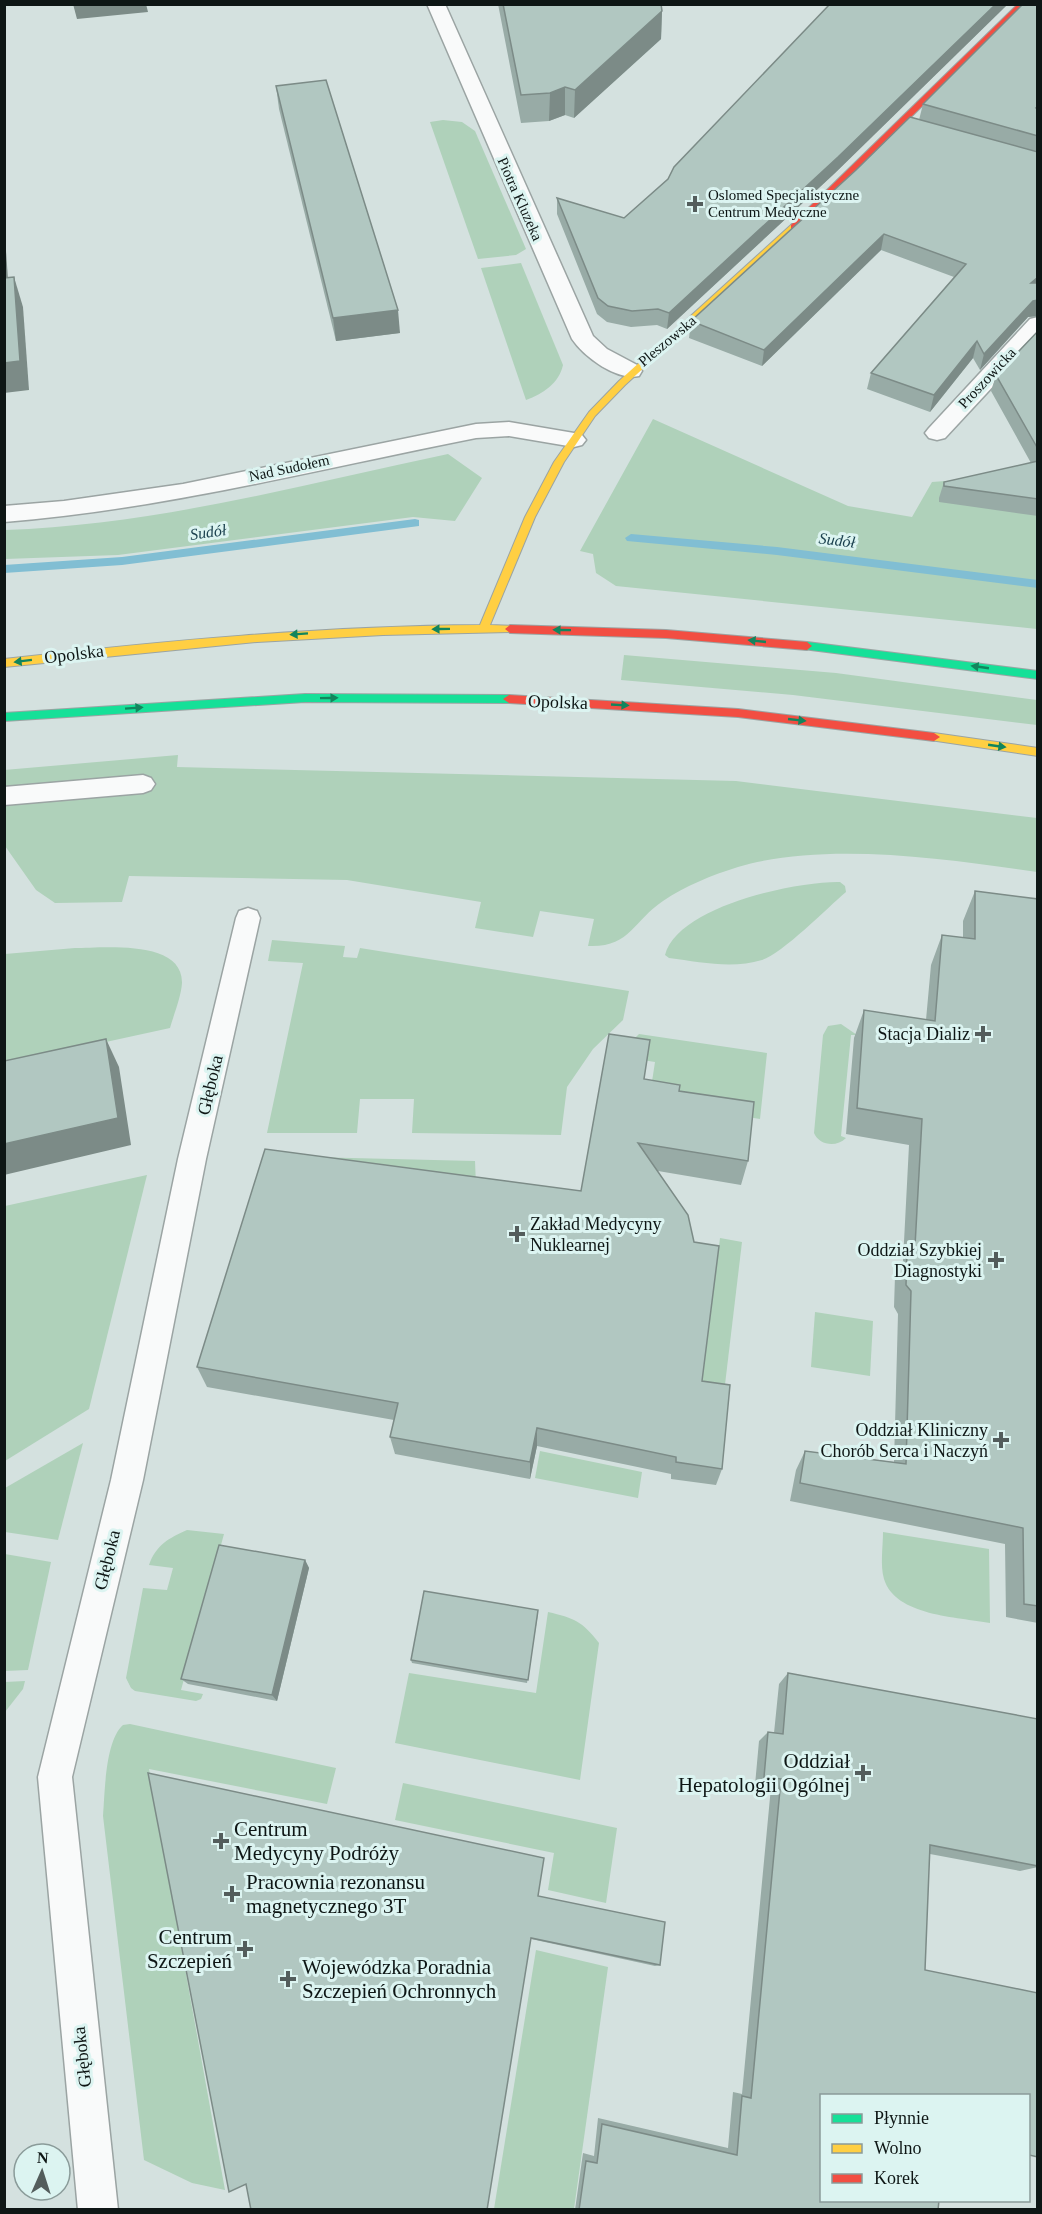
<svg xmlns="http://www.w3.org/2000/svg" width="1042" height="2214" viewBox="0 0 1042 2214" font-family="Georgia,serif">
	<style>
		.green { fill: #afd1ba }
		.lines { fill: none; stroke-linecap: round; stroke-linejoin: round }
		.stream { fill: #81bed3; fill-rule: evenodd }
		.lane-casing { stroke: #9ba4a3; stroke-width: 3 }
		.street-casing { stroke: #9ba4a3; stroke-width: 3 }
		.fast-casing { stroke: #9ba4a3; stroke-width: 2 }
		.slow-casing { stroke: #9ba4a3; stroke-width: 2 }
		.jam-casing { stroke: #9ba4a3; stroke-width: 2 }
		.lane { fill: #f9fafa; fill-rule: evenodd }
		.street { fill: #f9fafa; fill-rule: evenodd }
		.fast { fill: #16e098; fill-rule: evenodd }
		.slow { fill: #ffcf43; fill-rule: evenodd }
		.jam { fill: #f24e42; fill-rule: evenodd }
		.wall { fill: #98aba6 }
		.shaded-wall { fill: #7c8b87 }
		.building { fill: #b1c7c1; stroke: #7c8b87; stroke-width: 1.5 }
		.oneway { fill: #12855d }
		.poi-dot { fill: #535d5c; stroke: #dcf4f1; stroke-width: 2 }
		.labels { text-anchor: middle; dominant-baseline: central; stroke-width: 6; stroke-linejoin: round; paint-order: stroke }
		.far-poi-label { font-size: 15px; fill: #0e1615; stroke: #dcf4f1; text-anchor: start }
		.far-street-label { font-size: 15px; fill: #0e1615; stroke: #dcf4f1 }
		.far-water-label { font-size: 16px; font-style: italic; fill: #1a404e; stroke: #dcf4f1 }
		.street-label { font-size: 18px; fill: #0e1615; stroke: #dcf4f1 }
		.poi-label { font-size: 18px; fill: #0e1615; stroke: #dcf4f1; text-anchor: end }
		.near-poi-label { font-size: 21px; fill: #0e1615; stroke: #dcf4f1; text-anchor: start }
	</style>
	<rect width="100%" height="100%" fill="#d4e1df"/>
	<g class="green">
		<polygon points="443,120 462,122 475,131 526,249 516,255 478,259 430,122"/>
		<path d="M521,263L563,365C559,383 543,394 526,400L481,268Z"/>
		<polygon points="653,419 848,506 912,517 932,482 1037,474 1037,629 616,586 596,573 593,554 580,551"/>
		<path d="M448,454L482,478L455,521L413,517L118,555L5,559V530C155,525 301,485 448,454Z"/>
		<polygon points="624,655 836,673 1037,700 1037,725 793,695 621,680"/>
		<path d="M178,755L177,767L736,781L1037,818V872C948,859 825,841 738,867C712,875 685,886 663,901C633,921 630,948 588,946L594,919L540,911L533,937L475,928L481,902L347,880L129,876L122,902L55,903L36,890L5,846V805L147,777L5,789L4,770Z"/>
		<path d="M840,882L845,886L846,892C827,908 783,953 762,960C732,969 700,962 669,958L665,955C678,906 797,881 840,882Z"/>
		<polygon points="272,940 345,946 343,957 357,958 360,948 629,991 623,1020 593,1049 567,1087 561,1135 412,1133 414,1099 360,1099 357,1133 267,1133 303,963 268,961"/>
		<path d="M75,948C103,948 183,939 182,983C181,997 174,1014 170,1028L5,1064V954Z"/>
		<path d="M841,1024L857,1035H851L841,1136L846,1138C836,1148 819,1145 814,1133L823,1035L828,1026Z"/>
		<polygon points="639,1034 767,1053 760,1119 649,1101 655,1062 617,1056"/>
		<polygon points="269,1156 475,1161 476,1186"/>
		<polygon points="147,1175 89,1409 5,1461 5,1206"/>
		<polygon points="720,1238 742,1242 724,1393 701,1389"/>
		<polygon points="815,1312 873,1321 870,1376 811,1367"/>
		<polygon points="83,1443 58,1540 5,1532 5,1488"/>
		<polygon points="540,1451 642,1472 638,1498 535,1478"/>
		<path d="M187,1530L224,1534L181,1690L203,1694L201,1699L196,1701L135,1691L131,1688L126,1678L143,1588L167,1590L173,1568L149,1565C156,1545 169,1538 187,1530Z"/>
		<path d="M883,1532L989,1549L990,1623C958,1617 895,1616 884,1579C880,1565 883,1547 883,1532Z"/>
		<polygon points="5,1554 51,1562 28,1670 5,1671"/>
		<path d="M548,1612C574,1618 582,1621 599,1643L580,1780L395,1743L409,1673L536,1693Z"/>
		<polygon points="25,1681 23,1689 5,1712 5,1682"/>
		<path d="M130,1724L336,1768L327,1804L149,1769L225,2190L192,2183L144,2160L103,1816C105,1792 105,1741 123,1725Z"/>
		<polygon points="403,1783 617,1828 606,1903 548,1890 554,1853 395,1820"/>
		<polygon points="536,1950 608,1967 574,2209 494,2209"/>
	</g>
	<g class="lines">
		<g class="stream">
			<polygon points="415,519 419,520 419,526 122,565 4,573 4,565 122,557"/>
			<polygon points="631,534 777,547 1038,580 1038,588 777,555 627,541 625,538"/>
		</g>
		<g class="lane-casing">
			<g id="lane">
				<polygon points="143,775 151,778 155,784 151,790 143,793 4,805 4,787"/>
				<polygon points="248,908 257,911 260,918 206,1159 143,1480 72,1777 118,2210 78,2210 38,1777 111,1480 178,1159 236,918 239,911"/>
			</g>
		</g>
		<g class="street-casing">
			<g id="street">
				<path d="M427,4H445L593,336L607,349L639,366L642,371L639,376C617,381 584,357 572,339Z"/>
				<polygon points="1038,317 1038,338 945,438 937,440 929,438 925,433 929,428 1030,319"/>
				<path d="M509,422L574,433L582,435L586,440L582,445L574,447L509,436L476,438C319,469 165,509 4,522V506L64,501L183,484L476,424Z"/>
			</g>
		</g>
		<g class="fast-casing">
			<g id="fast">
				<polygon points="807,642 1038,671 1038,679 803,649 802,646"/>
				<polygon points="305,694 509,695 515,699 509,703 305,702 4,721 4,713"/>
			</g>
		</g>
		<g class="slow-casing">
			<g id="slow">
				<path d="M791,225L798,227L625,385L595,416L564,462L535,517L490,625L514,626V632L383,635L257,642L4,667V659C162,641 321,626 480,625L525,517L554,462L589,412L619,381Z"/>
				<polygon points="934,733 1038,748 1038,756 930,740 930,734"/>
			</g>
		</g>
		<g class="jam-casing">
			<g id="jam">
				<polygon points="1018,4 1026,4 797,229 791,229 791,225"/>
				<polygon points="510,625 666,630 807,642 812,646 807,650 666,638 510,633 505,629"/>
				<polygon points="509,695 738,709 934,733 940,737 934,741 738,717 509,703 503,699"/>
			</g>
		</g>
		<use href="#lane" class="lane"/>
		<use href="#street" class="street"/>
		<use href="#fast" class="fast"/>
		<use href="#slow" class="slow"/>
		<use href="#jam" class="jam"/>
	</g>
	<g class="wall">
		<polygon points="498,4 661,4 662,11 661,39 574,118 565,115 549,121 521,123"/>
		<polygon points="830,4 1008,4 835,173 667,329 657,325 631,327 607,322 597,314 557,214 557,198 624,218 668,179"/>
		<polygon points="1038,4 1038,316 1028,317 980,370 973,358 930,412 867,389 871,373 954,277 881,250 762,366 689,338 691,321 919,120 923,104"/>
		<polygon points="276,86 400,333 336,341 279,109"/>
		<polygon points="1038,331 1038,516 939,502 939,498 944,482 1031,463 991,391 996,375"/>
		<polygon points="975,891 1038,899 1038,1623 1006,1617 1005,1544 790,1501 796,1470 805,1451 894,1462 898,1314 894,1307 895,1276 903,1261 909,1145 846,1134 854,1038 864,1010 926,1020 931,965 942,935 963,938 963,921"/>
		<polygon points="650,1040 644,1079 679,1091 748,1161 741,1185 658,1171 702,1381 722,1469 716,1485 671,1479 671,1474 537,1446 530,1479 395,1454 390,1437 394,1420 207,1387 197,1367 581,1191"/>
		<polygon points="305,1560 309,1568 277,1701 188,1684 181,1679"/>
		<polygon points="538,1614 527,1683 412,1663 411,1660"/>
		<polygon points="788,1673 1038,1719 1038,1867 1020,1871 930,1854 822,2096 938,2210 575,2210 583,2153 594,2156 598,2118 728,2148 733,2092 742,2094 771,1787 755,1785 759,1741 768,1732 774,1733 779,1684"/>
		<polygon points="538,1896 660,1965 655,1966 531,1939 246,2184"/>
	</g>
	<g class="shaded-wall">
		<polygon points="73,4 146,4 148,12 77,19"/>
		<polygon points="996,4 1008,4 835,173 667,329 669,313"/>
		<polygon points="662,11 661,39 574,118 575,90"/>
		<polygon points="565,87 565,115 549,121 550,93"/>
		<polygon points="4,222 10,308 4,291"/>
		<polygon points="884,234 881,250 762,366 764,350"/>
		<polygon points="14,277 23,307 29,390 4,393 4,363"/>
		<polygon points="1038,277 1038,287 1031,283"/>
		<polygon points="1038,300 1038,316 1028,317 980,370 984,354 1033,301"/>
		<polygon points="398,310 400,333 336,341 333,318"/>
		<polygon points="977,341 973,358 930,412 934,395"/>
		<polygon points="106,1039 119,1067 131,1145 4,1175 4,1144"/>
		<polygon points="537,1428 537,1446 530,1479 530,1462"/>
		<polygon points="305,1560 309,1568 277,1701 272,1695"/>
	</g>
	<g class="building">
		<polygon points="503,4 661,4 662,11 575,90 565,87 550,93 521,95"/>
		<polygon points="830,4 996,4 838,157 669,313 658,309 632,311 608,306 598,298 557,198 624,218 668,179 674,167"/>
		<polygon points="1023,4 1038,4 1038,107 1036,108 1038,110 1038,136 923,104"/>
		<polygon points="326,80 398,310 333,318 276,86"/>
		<polygon points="910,117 1038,152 1038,277 1031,283 1038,283 1038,300 1033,301 984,354 977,341 934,395 871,373 966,264 884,234 764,350 691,321 856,170"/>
		<polygon points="14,277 20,361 4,363 4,278"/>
		<polygon points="1038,331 1038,449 996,375"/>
		<polygon points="1038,461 1038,499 944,486 944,482"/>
		<polygon points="975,891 1038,899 1038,1606 1024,1604 1023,1528 800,1483 805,1451 906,1464 911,1291 906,1285 907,1252 915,1246 922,1119 857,1108 864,1010 935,1021 942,935 975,939"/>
		<polygon points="609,1034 650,1040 644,1079 680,1085 679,1091 754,1102 748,1161 638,1143 688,1215 694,1242 719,1246 702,1381 730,1385 722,1469 676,1462 676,1457 537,1428 530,1462 390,1437 398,1403 197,1367 265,1149 581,1191"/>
		<polygon points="106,1039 118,1118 4,1144 4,1061"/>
		<polygon points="219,1545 305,1560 272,1695 181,1679"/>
		<polygon points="424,1591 538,1610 528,1680 411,1660"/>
		<polygon points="788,1673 1038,1719 1038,1866 930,1845 925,1970 1038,1993 1038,2157 1029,2155 1029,2096 822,2096 822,2200 939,2200 938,2210 579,2210 586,2161 597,2163 602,2124 737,2155 742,2096 751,2098 781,1779 764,1777 768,1732 783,1734"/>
		<polygon points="148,1773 544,1858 538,1896 665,1922 660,1965 531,1938 487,2210 251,2210 246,2184 229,2192"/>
	</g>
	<defs><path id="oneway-solid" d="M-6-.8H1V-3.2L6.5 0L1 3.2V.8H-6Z" transform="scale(1.5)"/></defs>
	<g class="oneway">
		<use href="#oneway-solid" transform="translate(441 629) rotate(179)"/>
		<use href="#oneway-solid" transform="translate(562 630) rotate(-179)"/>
		<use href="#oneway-solid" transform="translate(299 634) rotate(176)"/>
		<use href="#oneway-solid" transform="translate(757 641) rotate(-174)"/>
		<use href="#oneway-solid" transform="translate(23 661) rotate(173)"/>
		<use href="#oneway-solid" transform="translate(980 667) rotate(-172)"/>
		<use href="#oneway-solid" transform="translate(329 698) rotate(-1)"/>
		<use href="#oneway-solid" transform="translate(620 705) rotate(3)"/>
		<use href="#oneway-solid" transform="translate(134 708) rotate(-4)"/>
		<use href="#oneway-solid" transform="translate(797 720) rotate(6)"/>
		<use href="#oneway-solid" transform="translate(997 746) rotate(8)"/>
	</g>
	<g class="poi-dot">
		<path d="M692 195h6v6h6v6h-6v6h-6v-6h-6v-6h6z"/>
		<path d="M980 1025h6v6h6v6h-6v6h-6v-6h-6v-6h6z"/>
		<path d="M514 1225h6v6h6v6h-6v6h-6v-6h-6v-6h6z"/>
		<path d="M993 1251h6v6h6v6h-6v6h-6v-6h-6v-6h6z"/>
		<path d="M998 1431h6v6h6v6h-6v6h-6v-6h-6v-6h6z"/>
		<path d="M860 1764h6v6h6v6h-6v6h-6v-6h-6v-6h6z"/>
		<path d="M218 1832h6v6h6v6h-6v6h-6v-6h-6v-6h6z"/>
		<path d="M229 1885h6v6h6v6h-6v6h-6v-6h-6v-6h6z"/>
		<path d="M242 1940h6v6h6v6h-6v6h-6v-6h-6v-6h6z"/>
		<path d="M285 1970h6v6h6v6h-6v6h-6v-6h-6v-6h6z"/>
	</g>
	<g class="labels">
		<g class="far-poi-label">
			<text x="708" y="195">Oslomed Specjalistyczne<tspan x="708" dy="17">Centrum Medyczne</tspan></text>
		</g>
		<g class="far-street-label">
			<text transform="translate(520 199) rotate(66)">Piotra Kluzeka</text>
			<text transform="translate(667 341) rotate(-40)">Pleszowska</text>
			<text transform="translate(987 378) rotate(-47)">Proszowicka</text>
			<text transform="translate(289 468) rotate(-12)">Nad Sudołem</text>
		</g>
		<g class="far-water-label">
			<text transform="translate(208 532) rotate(-8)">Sudół</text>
			<text transform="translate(837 540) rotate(7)">Sudół</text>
		</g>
		<g class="street-label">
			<text transform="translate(74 654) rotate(-7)">Opolska</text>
			<text transform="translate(558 702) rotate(2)">Opolska</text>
			<text transform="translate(210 1085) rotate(-77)">Głęboka</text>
			<text transform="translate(107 1560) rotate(-76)">Głęboka</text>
			<text transform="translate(82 2057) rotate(-96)">Głęboka</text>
		</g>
		<g class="poi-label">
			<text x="970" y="1034">Stacja Dializ</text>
			<text x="530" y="1224" text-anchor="start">Zakład Medycyny<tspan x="530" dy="21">Nuklearnej</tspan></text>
			<text x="982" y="1250">Oddział Szybkiej<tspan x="982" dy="21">Diagnostyki</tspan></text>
			<text x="988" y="1430">Oddział Kliniczny<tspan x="988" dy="21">Chorób Serca i Naczyń</tspan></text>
		</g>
		<g class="near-poi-label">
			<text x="850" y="1761" text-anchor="end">Oddział<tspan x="850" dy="24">Hepatologii Ogólnej</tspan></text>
			<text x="234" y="1829">Centrum<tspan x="234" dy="24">Medycyny Podróży</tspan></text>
			<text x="246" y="1882">Pracownia rezonansu<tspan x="246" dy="24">magnetycznego 3T</tspan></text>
			<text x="232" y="1937" text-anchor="end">Centrum<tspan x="232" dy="24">Szczepień</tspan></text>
			<text x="302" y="1967">Wojewódzka Poradnia<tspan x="302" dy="24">Szczepień Ochronnych</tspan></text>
		</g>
	</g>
	<rect width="1042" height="2214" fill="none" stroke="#0e1615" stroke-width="12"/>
	<rect x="820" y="2094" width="210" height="108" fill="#dcf4f1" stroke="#8a9b99" stroke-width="1.5"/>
	<rect x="832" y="2114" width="30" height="9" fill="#16e098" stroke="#8a9b99" stroke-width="1.5"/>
	<text x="874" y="2124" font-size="18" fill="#0e1615">Płynnie</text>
	<rect x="832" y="2144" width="30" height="9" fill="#ffcf43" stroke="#8a9b99" stroke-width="1.5"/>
	<text x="874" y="2154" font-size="18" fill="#0e1615">Wolno</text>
	<rect x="832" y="2174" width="30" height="9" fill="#f24e42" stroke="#8a9b99" stroke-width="1.5"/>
	<text x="874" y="2184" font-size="18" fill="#0e1615">Korek</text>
	<g transform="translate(42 2172) rotate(3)"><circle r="28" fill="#dcf4f1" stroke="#8a9b99" stroke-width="1.5"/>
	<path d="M0-4.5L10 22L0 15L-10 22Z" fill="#535d5c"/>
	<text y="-9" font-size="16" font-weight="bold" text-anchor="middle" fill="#0e1615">N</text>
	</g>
</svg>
